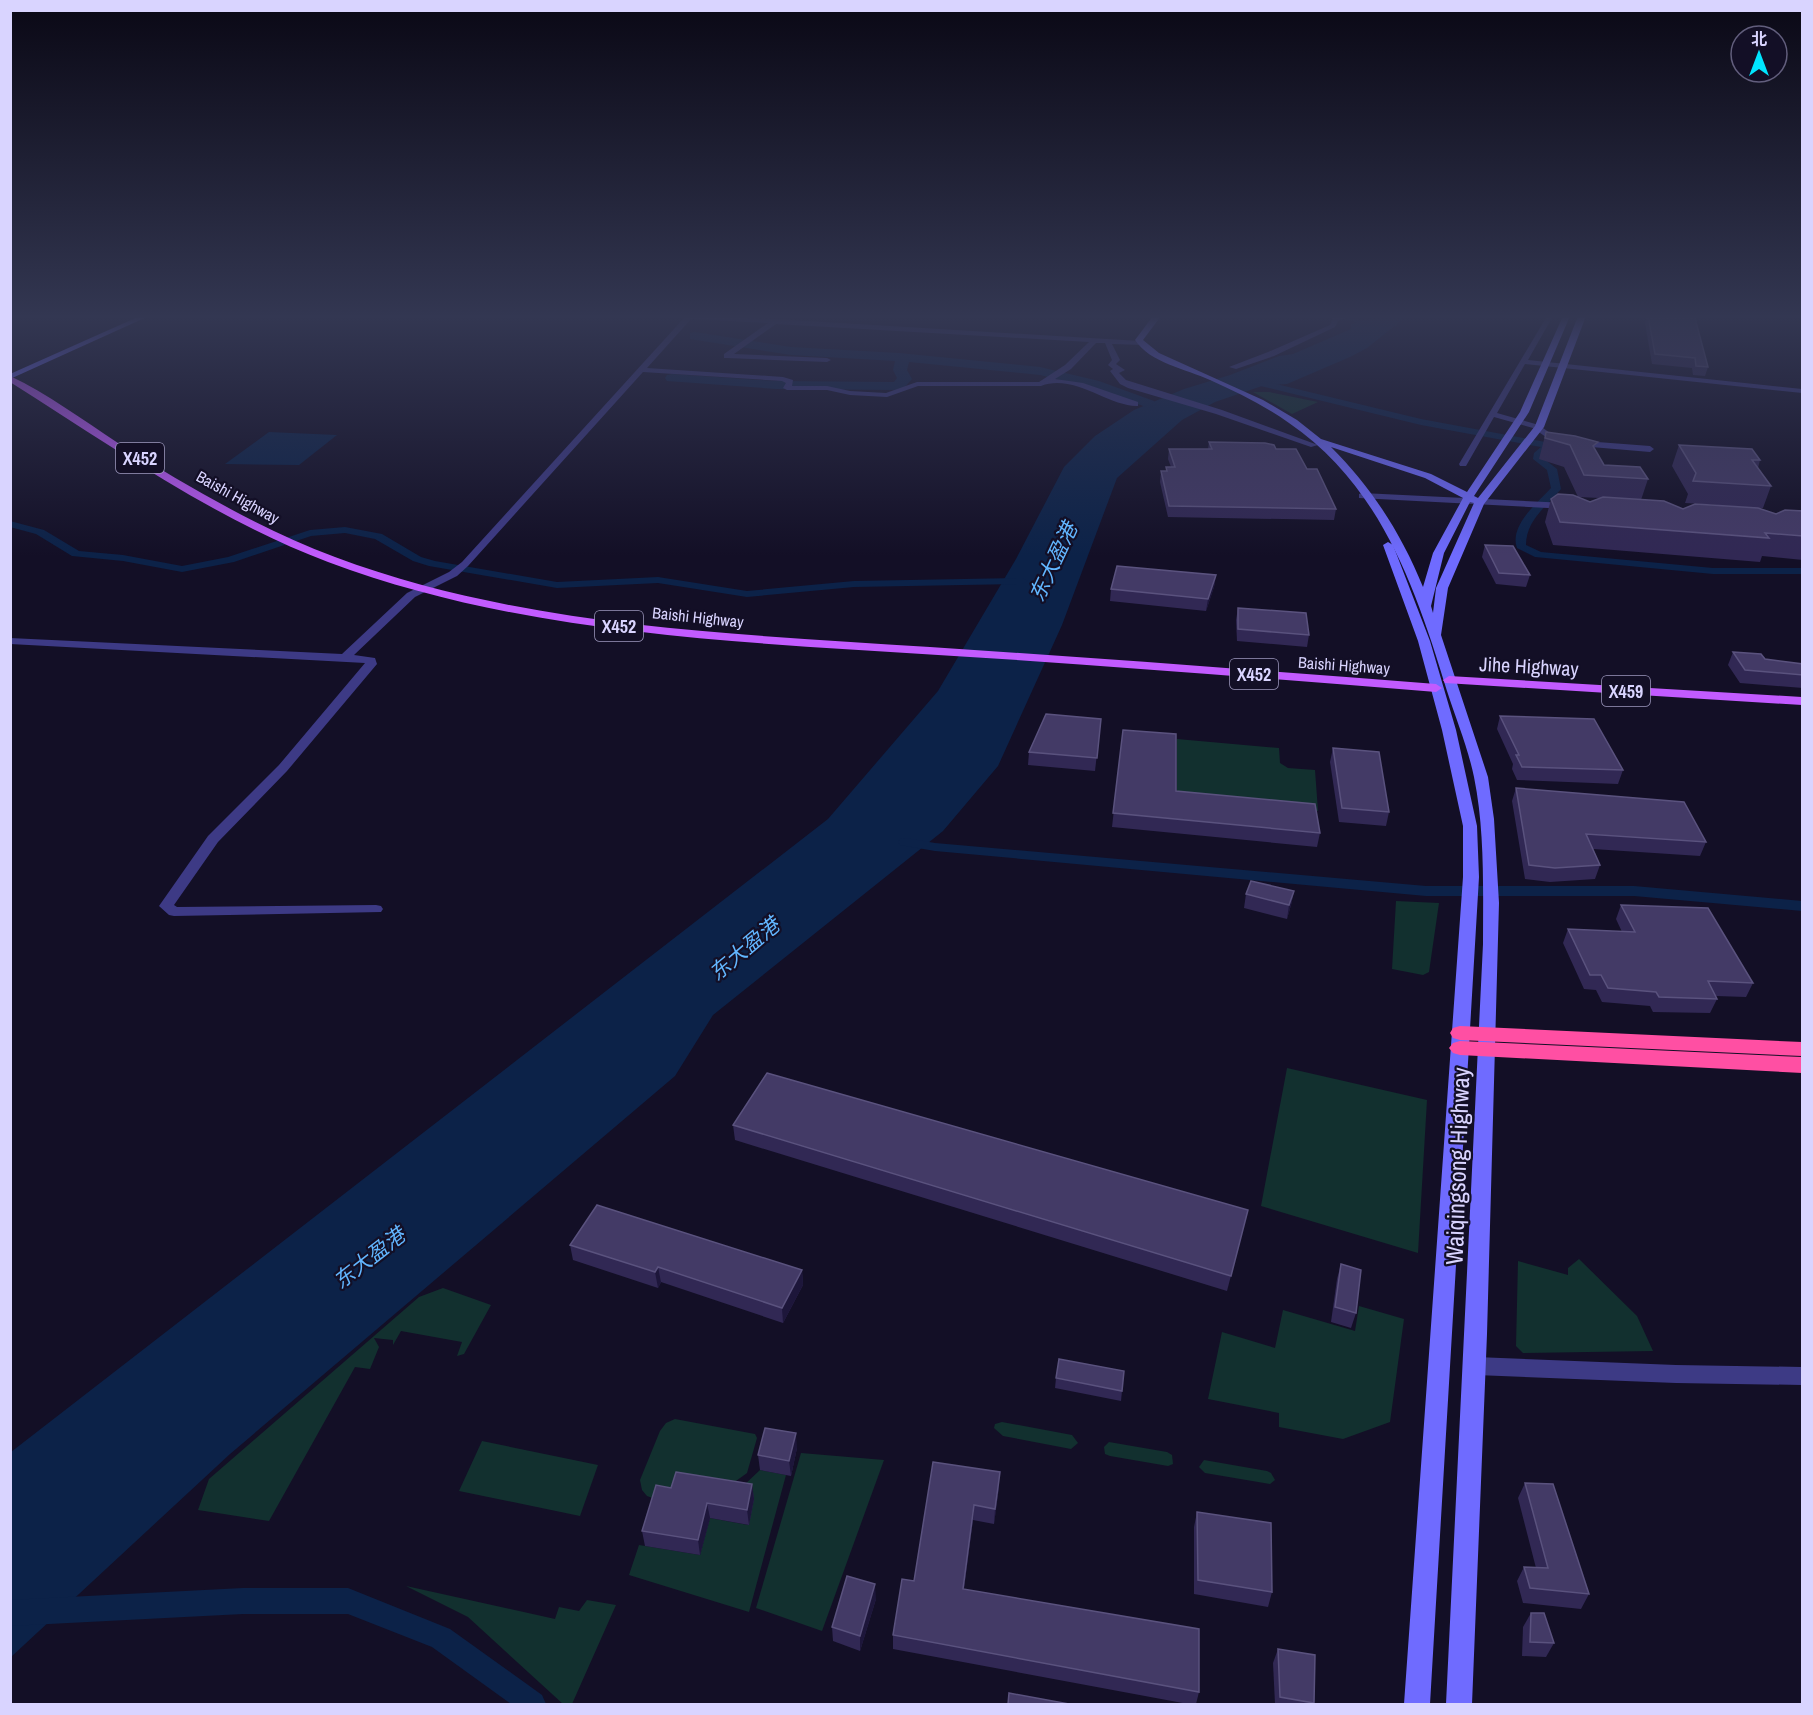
<svg xmlns="http://www.w3.org/2000/svg" width="1813" height="1715" viewBox="0 0 1813 1715" font-family="'Archivo Narrow','Noto Sans SC',sans-serif">
	<style>
		.green { fill: #12302f }
		.water { fill: #0c2248 }
		.lines { fill: none; stroke-linecap: round; stroke-linejoin: round }
		.canal { fill: #0c2248; fill-rule: evenodd }
		.river { fill: #0c2248; fill-rule: evenodd }
		.street { fill: #3d3a85; fill-rule: evenodd }
		.secondary { fill: #6f6bff; fill-rule: evenodd }
		.primary { fill: #c25bff; fill-rule: evenodd }
		.highway { fill: #ff4fa3; fill-rule: evenodd }
		.wall { fill: #312854 }
		.shaded-wall { fill: #1d163a }
		.building { fill: #433a66; stroke: #5a527e; stroke-width: 1.5 }
		.labels { text-anchor: middle; dominant-baseline: central; stroke-width: 4.5; stroke-linejoin: round; paint-order: stroke }
		.far-street-label { font-size: 16px; fill: #d9d4ff; stroke: #130f26 }
		.shield { fill: #130f26; stroke: #9e99be; stroke-width: 1.5 }
		.shield-label { font-size: 18px; font-weight: bold; fill: #d9d4ff }
		.street-label { font-size: 20px; fill: #d9d4ff; stroke: #130f26 }
		.water-label { font-size: 21px; font-style: italic; fill: #62b6ff; stroke: #130f26 }
		.near-street-label { font-size: 24px; fill: #d9d4ff; stroke: #130f26 }
	</style>
	<rect width="100%" height="100%" fill="#130f26"/>
	<g class="green">
		<polygon points="1253,392 1269,392 1318,402 1292,414"/>
		<polygon points="1177,739 1279,748 1280,763 1288,768 1315,770 1318,811 1177,795"/>
		<polygon points="1396,901 1439,903 1429,972 1423,975 1392,969"/>
		<polygon points="1287,1068 1427,1100 1418,1253 1261,1206"/>
		<polygon points="1579,1259 1637,1316 1653,1351 1523,1353 1516,1346 1518,1261 1568,1275 1568,1268"/>
		<polygon points="443,1288 491,1305 464,1354 457,1356 462,1342 401,1331 393,1345 393,1340 374,1338 379,1347 370,1369 355,1367 269,1521 198,1510 209,1479 419,1297"/>
		<polygon points="1359,1306 1404,1319 1390,1422 1343,1439 1279,1427 1279,1413 1208,1399 1222,1332 1275,1348 1283,1310 1355,1331"/>
		<polygon points="675,1419 755,1434 757,1438 747,1473 729,1486 658,1500 647,1496 642,1490 640,1480 660,1431 666,1423"/>
		<polygon points="1002,1422 1072,1435 1078,1443 1071,1449 1003,1436 994,1428 995,1424"/>
		<polygon points="482,1441 598,1465 580,1516 459,1491"/>
		<polygon points="1109,1442 1167,1452 1172,1455 1173,1464 1168,1466 1110,1456 1105,1454 1104,1447"/>
		<polygon points="801,1453 884,1460 822,1631 756,1608"/>
		<polygon points="1204,1460 1267,1471 1271,1473 1275,1480 1270,1484 1205,1473 1199,1467"/>
		<polygon points="760,1470 786,1475 749,1612 629,1575 639,1545 700,1555 710,1518 748,1525 742,1487"/>
		<polygon points="406,1586 555,1619 559,1607 579,1611 587,1600 616,1605 572,1704 563,1704 468,1617"/>
	</g>
	<g class="water">
		<polygon points="1379,316 1407,316 1367,348 1350,357 1287,384 1262,386 1215,402 1182,420 1117,478 1062,625 998,766 943,831 713,1015 675,1076 230,1454 11,1657 11,1452 828,819 938,691 1016,559 1064,467 1095,436 1134,410 1184,389 1230,375 1279,356 1293,354 1351,329 1351,324"/>
		<polygon points="269,432 337,435 299,465 225,464"/>
	</g>
	<g class="lines">
		<g class="canal">
			<polygon points="1330,316 1342,316 1380,325 1376,327"/>
			<path d="M1251,378L1421,419L1556,444V448H1550L1543,458L1557,469L1561,489C1547,506 1526,520 1526,545L1541,552L1713,568H1802V574H1713L1535,557L1517,548C1509,526 1537,503 1551,488L1547,470L1533,459L1534,453L1541,447L1421,425L1248,383L1247,381Z"/>
			<polygon points="10,521 44,530 79,551 123,555 182,566 228,557 310,530 345,527 382,534 421,557 435,561 557,582 658,577 747,591 854,581 1022,578 1028,581 1022,584 854,587 747,597 658,583 557,588 429,566 413,561 375,539 345,533 311,536 234,562 182,572 123,561 72,556 36,534 10,527"/>
			<polygon points="905,838 935,843 1426,886 1634,886 1802,901 1802,911 1634,896 1426,896 935,851 900,845 898,842 900,839"/>
			<polygon points="243,1588 348,1588 450,1629 542,1695 546,1704 511,1704 432,1647 348,1614 243,1614 10,1626 10,1600"/>
		</g>
		<polygon class="river" points="695,332 791,347 899,353 1040,367 1099,381 1154,401 1156,404 1149,408 1089,387 1040,375 909,362 907,370 912,379 903,389 898,390 776,389 667,381 665,378 667,375 672,374 776,381 894,382 897,378 893,370 895,361 791,355 690,339 690,333"/>
		<g class="street">
			<path d="M678,316L775,319L1140,341H1143V345L1112,344L1120,360L1116,364L1125,370L1119,373L1126,380L1222,410L1318,445L1311,447L1216,414L1128,388L1120,384L1110,371L1113,369L1108,365L1112,360L1105,343H1096L1071,369L1055,379L1083,383L1138,402V406C1109,407 1074,373 1041,386H918L887,397L850,395L827,390H787L783,388L786,383L782,381L643,372L468,566L457,576L415,597L354,655L375,658L377,664L287,771L218,842L174,905L177,907L376,905L381,906L383,909L381,912L174,916L169,915L159,906L208,836L279,765L365,663L10,644V638L342,654L407,593L449,572L462,562L684,318ZM691,319L768,323L724,354V358H727L827,362L831,360L827,358L734,354L776,324L1089,342L1065,365L1039,382H917L886,393L850,391L827,386H792L793,380L783,377L647,368Z"/>
			<polygon points="1343,316 1349,317 1338,321 1335,327 1274,356 1236,369 1229,367 1268,352 1330,325 1333,318"/>
			<polygon points="1547,316 1553,316 1528,360 1802,389 1802,393 1525,364 1497,413 1539,425 1558,439 1650,446 1654,449 1650,452 1556,444 1533,428 1494,417 1466,466 1460,466 1459,464"/>
			<polygon points="1362,493 1567,503 1572,506 1567,509 1359,498 1359,494"/>
			<polygon points="1476,1357 1676,1365 1802,1367 1802,1385 1676,1383 1476,1375 1469,1372 1466,1366 1469,1360"/>
		</g>
		<g class="secondary">
			<polygon points="140,316 149,316 10,379 10,374"/>
			<path d="M1153,316H1161L1143,340L1159,353L1263,400L1297,420L1321,439L1431,474L1467,492L1520,412L1563,316H1570L1529,412L1474,496L1478,498L1535,426L1578,316H1586L1544,427L1484,504L1448,588L1441,635L1488,777L1494,819L1499,903L1487,1334L1472,1704H1446L1483,944C1483,889 1485,831 1474,777C1468,748 1456,719 1447,691C1416,589 1381,486 1289,423C1265,406 1237,392 1210,380C1186,369 1150,363 1135,340ZM1331,447L1425,478L1463,498L1433,553L1423,587C1401,533 1372,488 1331,447ZM1470,502L1474,503L1436,588L1433,613L1431,606L1444,553Z"/>
			<polygon points="1388,542 1393,545 1430,641 1456,730 1477,826 1479,877 1430,1704 1404,1704 1463,877 1463,826 1442,730 1418,641 1383,545"/>
		</g>
		<g class="primary">
			<path d="M10,376C48,394 83,420 118,443C187,486 258,528 335,557C521,627 734,634 930,647C1099,658 1267,671 1436,684L1442,688L1436,692C1270,679 1104,665 938,655C736,642 519,634 328,562C214,519 113,447 10,382Z"/>
			<polygon points="1449,676 1802,697 1802,705 1445,683 1443,680"/>
		</g>
		<g class="highway">
			<polygon points="1460,1026 1802,1042 1802,1056 1460,1040 1453,1038 1450,1033 1453,1028"/>
			<polygon points="1460,1041 1802,1057 1802,1073 1460,1055 1453,1053 1449,1048 1453,1043"/>
		</g>
	</g>
	<g class="wall">
		<polygon points="1647,316 1670,316 1708,367 1705,376 1693,375 1692,368 1652,364 1645,323"/>
		<polygon points="1546,432 1595,450 1604,465 1648,479 1641,500 1683,509 1718,505 1685,503 1688,494 1672,466 1679,445 1760,460 1758,468 1771,486 1763,508 1759,508 1776,514 1803,511 1803,560 1762,556 1760,562 1553,545 1545,522 1551,499 1590,502 1600,498 1578,497 1564,467 1539,459"/>
		<polygon points="1209,442 1276,449 1307,469 1336,509 1334,520 1168,517 1160,482 1161,471 1166,471 1166,467 1171,467 1168,459 1169,449 1208,449"/>
		<polygon points="1485,545 1530,575 1526,587 1496,584 1482,557"/>
		<polygon points="1216,575 1214,587 1206,611 1110,601 1111,589"/>
		<polygon points="1238,608 1309,635 1307,647 1237,641 1236,620"/>
		<polygon points="1733,652 1765,659 1803,675 1803,688 1740,683 1728,665"/>
		<polygon points="1500,716 1623,770 1618,784 1517,780 1512,769 1513,764 1497,729"/>
		<polygon points="1101,719 1095,771 1028,765 1029,752"/>
		<polygon points="1123,730 1176,791 1320,833 1317,847 1112,827"/>
		<polygon points="1333,748 1389,812 1386,826 1339,822 1330,762"/>
		<polygon points="1516,788 1706,842 1700,856 1593,849 1600,865 1595,879 1550,882 1525,879 1512,801"/>
		<polygon points="1294,891 1291,905 1287,919 1244,908 1246,894"/>
		<polygon points="1621,905 1753,983 1746,997 1716,996 1717,999 1710,1013 1653,1012 1650,1006 1602,1002 1596,990 1584,989 1563,943 1568,929 1622,932 1616,919"/>
		<polygon points="733,1125 1248,1210 1227,1291 735,1140"/>
		<polygon points="570,1245 802,1270 803,1285 783,1323 661,1282 658,1288 573,1260"/>
		<polygon points="1341,1264 1356,1313 1351,1328 1331,1322 1337,1279"/>
		<polygon points="1056,1378 1122,1391 1121,1401 1055,1388"/>
		<polygon points="797,1448 791,1476 760,1470 758,1455"/>
		<polygon points="933,1462 999,1487 994,1524 973,1520 964,1589 1199,1692 1196,1704 1188,1704 893,1649 893,1635 914,1581"/>
		<polygon points="1525,1483 1589,1594 1581,1609 1523,1603 1517,1581 1524,1567 1536,1568 1518,1498"/>
		<polygon points="752,1484 754,1499 749,1525 710,1518 700,1555 645,1546 642,1531 671,1488"/>
		<polygon points="1197,1512 1272,1592 1268,1607 1194,1594 1194,1527"/>
		<polygon points="876,1599 860,1651 833,1641 832,1627"/>
		<polygon points="1531,1613 1554,1643 1546,1657 1522,1656 1523,1627"/>
		<polygon points="1278,1649 1314,1703 1314,1704 1275,1704 1273,1663"/>
	</g>
	<g class="shaded-wall">
		<polygon points="1216,575 1214,587 1206,611 1208,599"/>
		<polygon points="1294,891 1291,905 1287,919 1289,905"/>
		<polygon points="658,1267 661,1282 658,1288 655,1272"/>
		<polygon points="802,1270 803,1285 783,1323 782,1308"/>
		<polygon points="796,1433 797,1448 791,1476 789,1461"/>
		<polygon points="1000,1472 999,1487 994,1524 995,1509"/>
		<polygon points="752,1484 754,1499 749,1525 747,1510"/>
		<polygon points="707,1503 710,1518 700,1555 698,1540"/>
		<polygon points="974,1505 973,1520 962,1603 963,1589"/>
		<polygon points="875,1584 876,1599 860,1651 860,1636"/>
	</g>
	<g class="building">
		<polygon points="1648,316 1670,316 1695,318 1708,367 1696,366 1695,358 1655,354"/>
		<polygon points="1546,432 1575,436 1598,442 1593,446 1604,465 1640,467 1648,479 1584,475 1570,445 1545,438"/>
		<polygon points="1209,442 1265,443 1274,445 1276,449 1296,449 1307,469 1317,469 1336,509 1169,506 1161,471 1167,471 1166,467 1175,467 1169,449 1212,449"/>
		<polygon points="1679,445 1752,449 1760,460 1752,460 1771,486 1693,481 1696,473"/>
		<polygon points="1558,494 1573,495 1590,502 1603,497 1664,501 1683,509 1695,504 1758,508 1776,514 1785,510 1803,511 1803,536 1765,533 1769,538 1560,522 1551,499"/>
		<polygon points="1485,545 1513,546 1530,575 1499,573"/>
		<polygon points="1117,566 1216,575 1208,599 1111,589"/>
		<polygon points="1238,608 1306,613 1309,635 1238,629"/>
		<polygon points="1733,652 1761,654 1765,659 1803,664 1803,675 1745,670"/>
		<polygon points="1046,714 1101,719 1097,758 1029,752"/>
		<polygon points="1500,716 1594,719 1623,770 1522,767 1516,755 1519,755"/>
		<polygon points="1123,730 1176,734 1176,791 1315,804 1320,833 1113,813"/>
		<polygon points="1333,748 1379,752 1389,812 1342,808"/>
		<polygon points="1516,788 1684,802 1706,842 1586,834 1600,865 1555,868 1529,865"/>
		<polygon points="1251,881 1294,891 1289,905 1246,894"/>
		<polygon points="1621,905 1708,908 1753,983 1708,981 1717,999 1659,997 1656,992 1608,988 1601,975 1590,975 1568,929 1635,932"/>
		<polygon points="767,1073 1248,1210 1231,1276 733,1125"/>
		<polygon points="597,1205 802,1270 782,1308 658,1267 655,1272 570,1245"/>
		<polygon points="1341,1264 1361,1270 1356,1313 1335,1307"/>
		<polygon points="1059,1359 1124,1371 1122,1391 1056,1378"/>
		<polygon points="765,1428 796,1433 789,1461 758,1455"/>
		<polygon points="933,1462 1000,1472 995,1509 974,1505 963,1589 1199,1629 1199,1692 893,1635 902,1579 914,1581"/>
		<polygon points="676,1472 752,1484 747,1510 707,1503 698,1540 642,1531 656,1485 671,1488"/>
		<polygon points="1525,1483 1553,1484 1589,1594 1530,1588 1524,1567 1548,1568"/>
		<polygon points="1197,1512 1271,1523 1272,1592 1198,1580"/>
		<polygon points="847,1576 875,1584 860,1636 832,1627"/>
		<polygon points="1531,1613 1544,1613 1554,1643 1530,1642"/>
		<polygon points="1278,1649 1315,1655 1314,1703 1280,1697"/>
		<polygon points="1009,1693 1069,1704 1008,1704"/>
	</g>
	<linearGradient id="sky" x2="0" y2="1"><stop stop-color="#0a0815"/><stop offset="0.57" stop-color="#333752"/><stop offset="1" stop-color="#333752" stop-opacity="0"/></linearGradient>
	<rect width="1813" height="556" fill="url(#sky)"/>
	<g class="labels">
		<g class="far-street-label">
			<text transform="translate(238 497) rotate(29)">Baishi Highway</text>
			<text transform="translate(698 617) rotate(6)">Baishi Highway</text>
			<text transform="translate(1344 665) rotate(4)">Baishi Highway</text>
		</g>
		<g class="shield">
			<rect x="116" y="443" width="48" height="30" rx="4.5"/>
			<rect x="595" y="611" width="48" height="30" rx="4.5"/>
			<rect x="1230" y="659" width="48" height="30" rx="4.5"/>
			<rect x="1602" y="676" width="48" height="30" rx="4.5"/>
		</g>
		<g class="shield-label">
			<text x="140" y="458">X452</text>
			<text x="619" y="626">X452</text>
			<text x="1254" y="674">X452</text>
			<text x="1626" y="691">X459</text>
		</g>
		<g class="street-label">
			<text transform="translate(1529 666) rotate(3)">Jihe Highway</text>
		</g>
		<g class="water-label">
			<text transform="translate(1053 562) rotate(-65)">东大盈港</text>
			<text transform="translate(744 949) rotate(-40)">东大盈港</text>
			<text transform="translate(369 1258) rotate(-38)">东大盈港</text>
		</g>
		<g class="near-street-label">
			<text transform="translate(1457 1166) rotate(-88)">Waiqingsong Highway</text>
		</g>
	</g>
	<rect width="1813" height="1715" fill="none" stroke="#d9d4ff" stroke-width="24"/>
	<g transform="translate(1759 54)"><circle r="28" fill="#130f26" stroke="#625e7d" stroke-width="1.5"/>
	<path d="M0-4.5L10 22L0 15L-10 22Z" fill="#00e5ff"/>
	<text y="-9" font-size="16" font-weight="bold" text-anchor="middle" fill="#d9d4ff">北</text>
	</g>
</svg>
